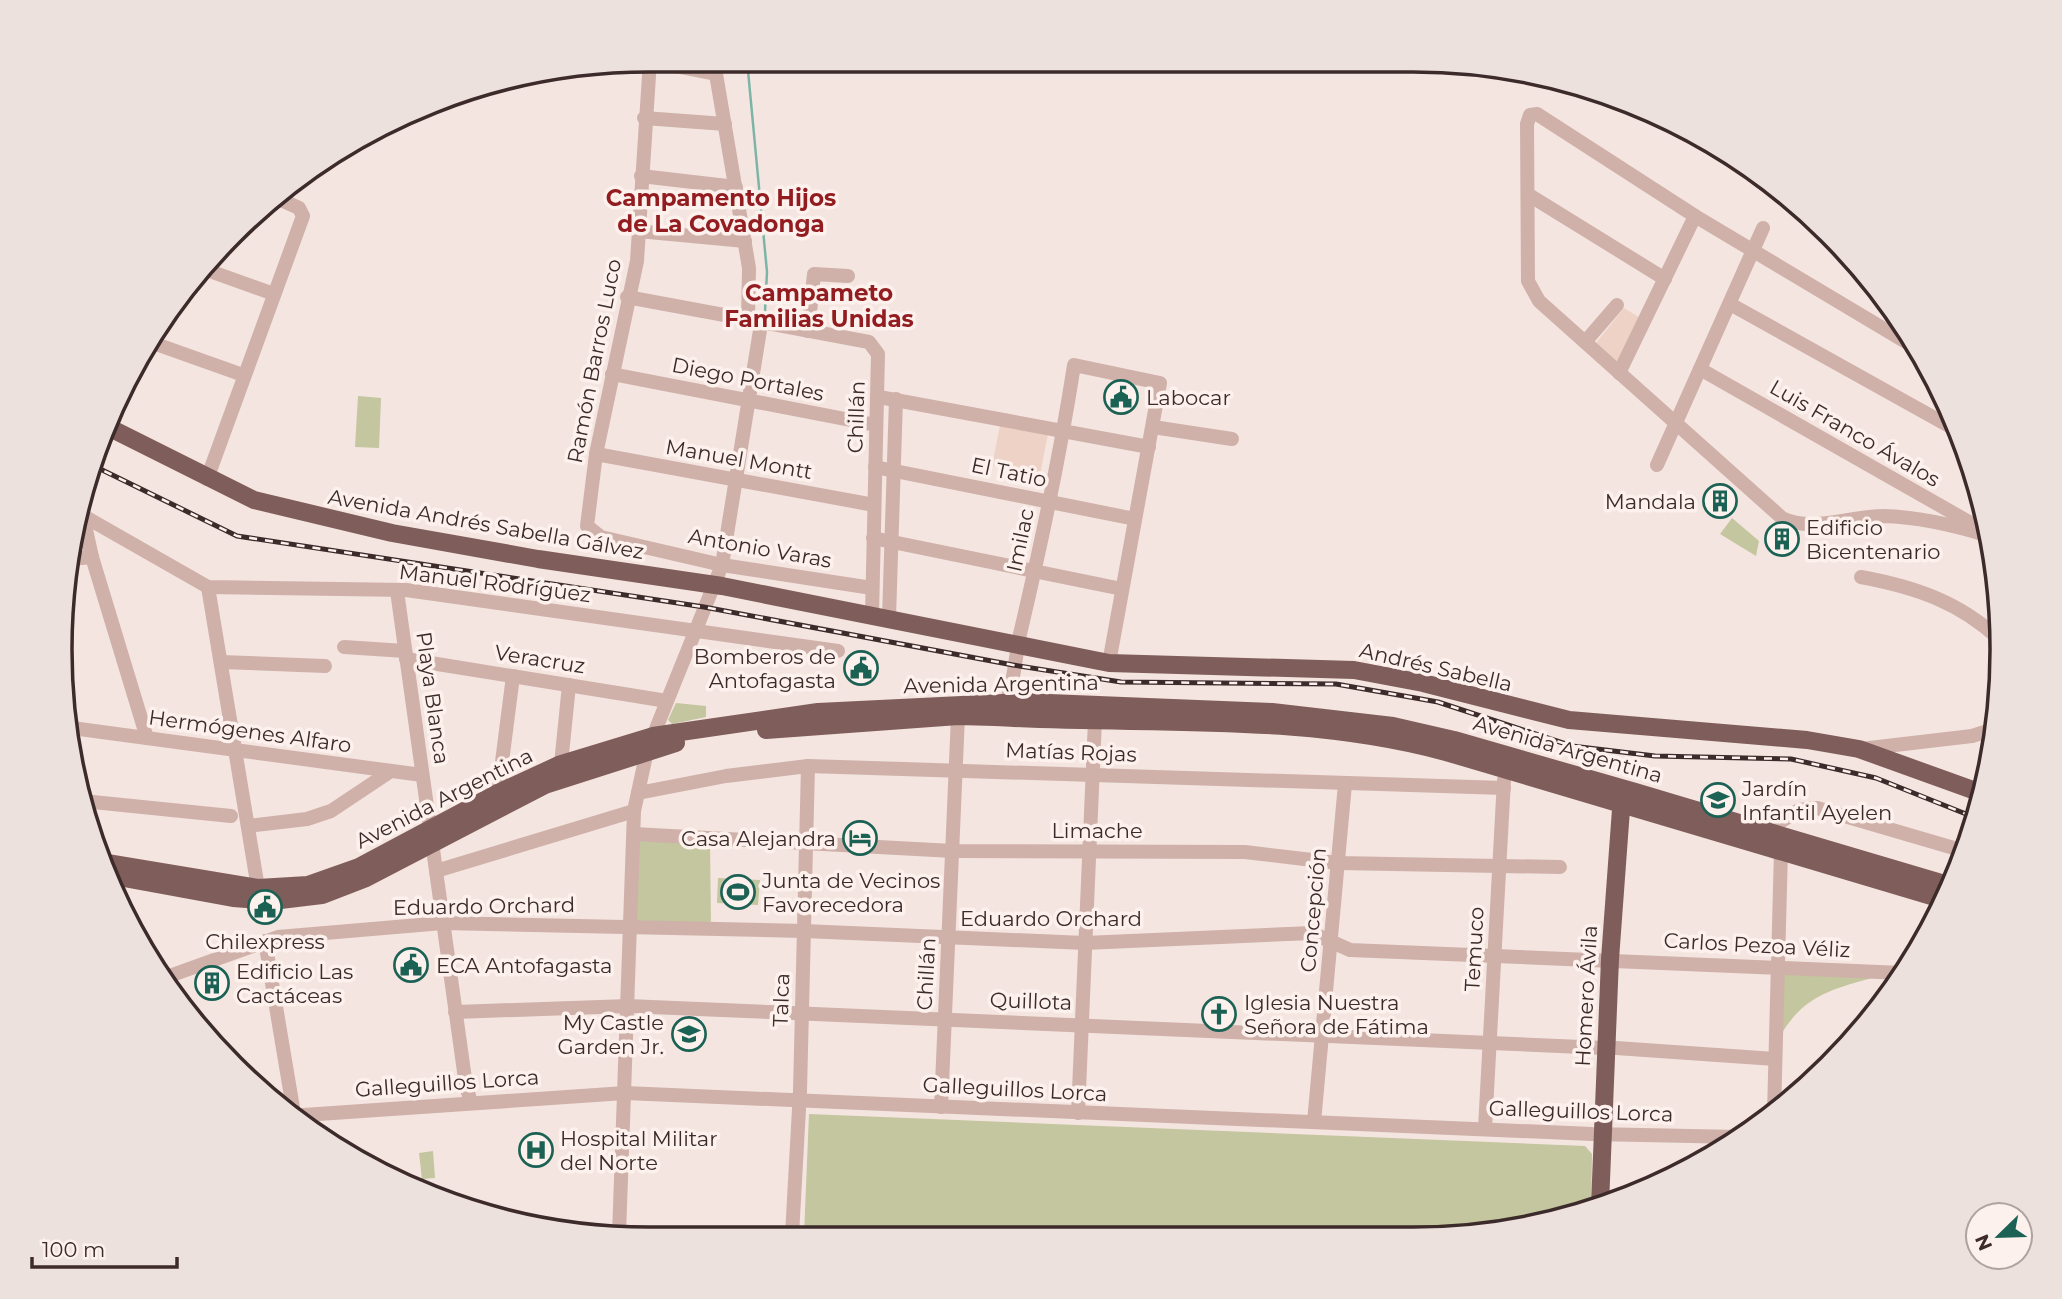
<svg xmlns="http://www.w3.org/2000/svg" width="2062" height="1299" viewBox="0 0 2062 1299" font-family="Montserrat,sans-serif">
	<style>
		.green { fill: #c3c69e }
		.plaza { fill: #eed2c6 }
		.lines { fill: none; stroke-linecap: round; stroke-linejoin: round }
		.stream { stroke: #7cb5a8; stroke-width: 2.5 }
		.minor { stroke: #cfb1aa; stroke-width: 14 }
		.major { stroke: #7f5d5a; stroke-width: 18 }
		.rail-casing { stroke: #3c2b2a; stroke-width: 5 }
		.rail { stroke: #fcf1ed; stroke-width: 2.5; stroke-dasharray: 8; stroke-linecap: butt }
		.labels { text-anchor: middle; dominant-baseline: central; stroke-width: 7; stroke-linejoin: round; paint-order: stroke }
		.street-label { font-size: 21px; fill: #3c2b2a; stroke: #fcf1ed }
		.poi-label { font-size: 21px; fill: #3c2b2a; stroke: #fcf1ed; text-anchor: start }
		.neighbourhood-label { font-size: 23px; font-weight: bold; fill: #921c1f; stroke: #fcf1ed }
		.rim { fill: none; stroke: #3c2b2a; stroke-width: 3.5 }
	</style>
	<rect width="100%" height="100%" fill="#f5e5e0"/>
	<g class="green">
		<polygon points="358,396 381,398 379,448 355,447"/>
		<polygon points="1732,518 1759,541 1756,556 1720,534"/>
		<polygon points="676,703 706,706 706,717 672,724 668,720"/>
		<polygon points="634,834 710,838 711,928 630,926"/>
		<polygon points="718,878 760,880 758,905 717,903"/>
		<path d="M1778,971L1875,977C1829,990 1800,997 1777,1042Z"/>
		<polygon points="809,1114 1585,1146 1592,1154 1591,1209 1566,1219 1451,1238 804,1235"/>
		<polygon points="433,1151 435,1178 422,1179 419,1153"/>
	</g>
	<g class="plaza">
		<polygon points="1624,308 1642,319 1618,362 1596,343"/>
		<polygon points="1000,425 1048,434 1040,475 992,466"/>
	</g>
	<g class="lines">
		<polyline class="stream" points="747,60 767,272 765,311"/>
		<g class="minor">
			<polyline points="650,60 637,261 596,454 587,526 601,537 722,565 872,588"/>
			<polyline points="649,61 716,74 749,268 748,321"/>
			<polyline points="644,118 725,124"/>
			<polyline points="641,176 736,187"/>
			<polyline points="1529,195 1665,279"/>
			<polyline points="638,231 745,241"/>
			<polyline points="204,269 274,294"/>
			<polyline points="627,297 869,342 878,354 872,615"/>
			<polyline points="1730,304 1958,431"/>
			<polyline points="808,331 814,274 848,276"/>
			<polyline points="1585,342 1617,305"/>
			<polyline points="153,343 243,375"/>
			<path d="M1921,351L1695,216L1537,114L1530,115L1527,124L1528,281L1539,301L1782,518C1811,533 1851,516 1883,516C1919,517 1954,525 1989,536"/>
			<polyline points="1700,369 1976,526"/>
			<polyline points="1619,373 1695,216"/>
			<polyline points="612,374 876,425"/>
			<polyline points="879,397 1149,447"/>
			<polyline points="1153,427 1232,439"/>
			<polyline points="596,454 874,505"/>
			<polyline points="1657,465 1763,228"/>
			<polyline points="875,467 1135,519"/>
			<polyline points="207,479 303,216 299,208 279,199"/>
			<polyline points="80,514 208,587 406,590 838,651"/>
			<polyline points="83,516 92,557 147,738"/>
			<polyline points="873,538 1122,589"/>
			<polyline points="71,559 92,557"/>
			<path d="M1861,577C1915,587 1960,602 2000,640"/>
			<polyline points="208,587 258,888"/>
			<polyline points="397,591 466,1086 471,1102"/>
			<polyline points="889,618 896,399"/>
			<polyline points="344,647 405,651"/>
			<polyline points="406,659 667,701"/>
			<polyline points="221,662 325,666"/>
			<path d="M1000,711C1014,695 1015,656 1020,634C1041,545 1060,456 1074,365L1160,383L1109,663"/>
			<polyline points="72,728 422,775"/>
			<polyline points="1861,749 1972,736 1994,729"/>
			<polyline points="561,764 569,685"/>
			<polyline points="78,788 106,861"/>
			<polyline points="498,793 513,676"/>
			<polyline points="638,793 726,776 808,766 1504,788"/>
			<polyline points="83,801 231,816"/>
			<polyline points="248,826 307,819 331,811 391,771"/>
			<polyline points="1766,831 1799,810 1817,808 1964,851"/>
			<polyline points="634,834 953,851 1245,852 1338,863 1560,867"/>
			<polyline points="436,871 634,811"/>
			<polyline points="265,941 294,1114"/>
			<polyline points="161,979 278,937 443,923 804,931 1085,943 1312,933 1350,950 1903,973"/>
			<polyline points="455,1012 628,1006 1605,1048"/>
			<polyline points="1616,1048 1775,1059"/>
			<polyline points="941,1107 958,716"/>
			<polyline points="1078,1113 1095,720"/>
			<polyline points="1774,1113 1781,850"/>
			<polyline points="289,1116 625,1093 1592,1134 1740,1137"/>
			<polyline points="1314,1122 1345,784"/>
			<polyline points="1485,1128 1504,780"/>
			<polyline points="619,1235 634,811 647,751 722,565 761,324"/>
			<polyline points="792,1235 800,1091 808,766"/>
		</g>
		<g class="major">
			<polyline points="108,427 254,500 392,533 538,559 722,586 1109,663 1354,670 1423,683 1569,720 1807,740 1859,749 1984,794"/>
			<path d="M766,730L958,716L995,717C1144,726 1300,712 1446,752L1945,900"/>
			<polyline points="107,863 258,888 308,885 359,867 498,793 561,764 653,736 818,712 1024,702 1272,712 1393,726 1454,740 1635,792 1951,886"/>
			<polyline points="113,876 233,898 272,901 322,895 366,878 545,785 676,743"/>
			<polyline points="1600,1205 1610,959 1622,796"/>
		</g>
		<g class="rail-casing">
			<polyline id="rail" points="90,464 237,536 704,607 1013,665 1121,682 1336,684 1438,702 1572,746 1655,756 1791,759 1876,778 1976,818"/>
		</g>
		<use href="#rail" class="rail"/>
	</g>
	<defs>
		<g id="civic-ring" transform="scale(1.75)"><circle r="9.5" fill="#fcf1ed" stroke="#1b6254" stroke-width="1.5"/><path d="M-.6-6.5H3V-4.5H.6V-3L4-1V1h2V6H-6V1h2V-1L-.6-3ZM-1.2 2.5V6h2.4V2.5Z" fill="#1b6254"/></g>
		<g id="building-ring" transform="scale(1.75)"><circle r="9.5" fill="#fcf1ed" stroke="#1b6254" stroke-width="1.5"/><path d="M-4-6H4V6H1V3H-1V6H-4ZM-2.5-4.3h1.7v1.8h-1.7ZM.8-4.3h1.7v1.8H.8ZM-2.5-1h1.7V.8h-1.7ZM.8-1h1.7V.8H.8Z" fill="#1b6254"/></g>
		<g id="school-ring" transform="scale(1.75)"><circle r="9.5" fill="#fcf1ed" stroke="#1b6254" stroke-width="1.5"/><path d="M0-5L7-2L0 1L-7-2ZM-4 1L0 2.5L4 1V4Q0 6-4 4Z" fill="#1b6254"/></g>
		<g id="hotel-ring" transform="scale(1.75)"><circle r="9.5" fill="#fcf1ed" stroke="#1b6254" stroke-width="1.5"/><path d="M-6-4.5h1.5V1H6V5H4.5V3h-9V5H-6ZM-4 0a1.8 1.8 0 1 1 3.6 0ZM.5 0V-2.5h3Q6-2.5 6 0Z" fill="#1b6254"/></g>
		<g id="stadium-ring" transform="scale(1.75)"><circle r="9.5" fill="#fcf1ed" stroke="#1b6254" stroke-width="1.5"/><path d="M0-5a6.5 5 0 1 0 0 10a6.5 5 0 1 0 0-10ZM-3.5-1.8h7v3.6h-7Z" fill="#1b6254"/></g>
		<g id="church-ring" transform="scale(1.75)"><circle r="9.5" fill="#fcf1ed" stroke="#1b6254" stroke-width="1.5"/><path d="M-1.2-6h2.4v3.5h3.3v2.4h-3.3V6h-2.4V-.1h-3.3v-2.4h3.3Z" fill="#1b6254"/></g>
		<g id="hospital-ring" transform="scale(1.75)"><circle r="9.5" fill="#fcf1ed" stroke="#1b6254" stroke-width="1.5"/><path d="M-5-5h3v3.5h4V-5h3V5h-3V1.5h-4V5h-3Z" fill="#1b6254"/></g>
	</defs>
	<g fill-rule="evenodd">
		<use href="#civic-ring" x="1121" y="397"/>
		<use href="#building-ring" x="1720" y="501"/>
		<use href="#building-ring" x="1782" y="539"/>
		<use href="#civic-ring" x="861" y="668"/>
		<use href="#school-ring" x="1718" y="800"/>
		<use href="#hotel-ring" x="860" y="838"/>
		<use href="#stadium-ring" x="738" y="892"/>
		<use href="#civic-ring" x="265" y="907"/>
		<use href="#civic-ring" x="411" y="965"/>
		<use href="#building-ring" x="212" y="983"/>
		<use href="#church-ring" x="1219" y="1014"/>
		<use href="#school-ring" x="689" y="1034"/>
		<use href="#hospital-ring" x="536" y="1150"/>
	</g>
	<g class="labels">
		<g class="street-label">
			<text transform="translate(594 361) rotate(-79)">Ramón Barros Luco</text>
			<text transform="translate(748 379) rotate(11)">Diego Portales</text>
			<text transform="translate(856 417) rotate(-88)">Chillán</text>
			<text transform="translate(1855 433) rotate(30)">Luis Franco Ávalos</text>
			<text transform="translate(739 459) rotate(10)">Manuel Montt</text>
			<text transform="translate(1009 472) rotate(12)">El Tatio</text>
			<text transform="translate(486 524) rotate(10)">Avenida Andrés Sabella Gálvez</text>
			<text transform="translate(1020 540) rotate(-78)">Imilac</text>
			<text transform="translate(760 548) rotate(10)">Antonio Varas</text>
			<text transform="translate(495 583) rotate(7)">Manuel Rodríguez</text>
			<text transform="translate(540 659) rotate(9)">Veracruz</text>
			<text transform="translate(1436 667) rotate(13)">Andrés Sabella</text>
			<text transform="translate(1001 684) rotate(-1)">Avenida Argentina</text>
			<text transform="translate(433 698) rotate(82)">Playa Blanca</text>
			<text transform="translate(250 731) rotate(8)">Hermógenes Alfaro</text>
			<text transform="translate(1568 749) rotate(16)">Avenida Argentina</text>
			<text transform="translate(1071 752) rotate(2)">Matías Rojas</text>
			<text transform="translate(444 798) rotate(-27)">Avenida Argentina</text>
			<text x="1097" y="830">Limache</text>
			<text transform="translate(484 906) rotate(-1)">Eduardo Orchard</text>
			<text transform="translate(1313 910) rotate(-85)">Concepción</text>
			<text x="1051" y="918">Eduardo Orchard</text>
			<text transform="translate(1757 945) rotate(3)">Carlos Pezoa Véliz</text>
			<text transform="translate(1474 949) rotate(-87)">Temuco</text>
			<text transform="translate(926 974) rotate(-87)">Chillán</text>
			<text transform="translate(1586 996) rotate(-87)">Homero Ávila</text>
			<text transform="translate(781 1000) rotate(-88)">Talca</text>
			<text transform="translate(1031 1001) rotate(2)">Quillota</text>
			<text transform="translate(447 1083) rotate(-4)">Galleguillos Lorca</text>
			<text transform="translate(1015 1089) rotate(3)">Galleguillos Lorca</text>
			<text transform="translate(1581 1111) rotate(2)">Galleguillos Lorca</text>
		</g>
		<g class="poi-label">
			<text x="1146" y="397">Labocar</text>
			<text x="1696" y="501" text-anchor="end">Mandala</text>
			<text x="1806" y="527">Edificio<tspan x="1806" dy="24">Bicentenario</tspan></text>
			<text x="836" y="656" text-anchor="end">Bomberos de<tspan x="836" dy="24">Antofagasta</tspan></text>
			<text x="1742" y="788">Jardín<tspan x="1742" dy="24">Infantil Ayelen</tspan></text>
			<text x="836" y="838" text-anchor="end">Casa Alejandra</text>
			<text x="762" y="880">Junta de Vecinos<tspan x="762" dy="24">Favorecedora</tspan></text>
			<text x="265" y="941" text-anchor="middle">Chilexpress</text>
			<text x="436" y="965">ECA Antofagasta</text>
			<text x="236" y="971">Edificio Las<tspan x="236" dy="24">Cactáceas</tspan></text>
			<text x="1244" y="1002">Iglesia Nuestra<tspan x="1244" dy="24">Señora de Fátima</tspan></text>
			<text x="664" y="1022" text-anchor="end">My Castle<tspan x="664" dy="24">Garden Jr.</tspan></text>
			<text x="560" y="1138">Hospital Militar<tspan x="560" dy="24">del Norte</tspan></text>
		</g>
		<g class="neighbourhood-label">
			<text x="721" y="198">Campamento Hijos<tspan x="721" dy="26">de La Covadonga</tspan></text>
			<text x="819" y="293">Campameto<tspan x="819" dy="26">Familias Unidas</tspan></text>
		</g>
	</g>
	<path d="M0 0H2062V1299H0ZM649 72H1413A577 577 0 0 1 1990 649V650A577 577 0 0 1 1413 1227H649A577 577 0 0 1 72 650V649A577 577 0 0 1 649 72Z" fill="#ede1dd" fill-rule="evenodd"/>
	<path class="rim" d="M649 72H1413A577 577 0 0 1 1990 649V650A577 577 0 0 1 1413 1227H649A577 577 0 0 1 72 650V649A577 577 0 0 1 649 72Z"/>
	<g transform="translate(1999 1236) rotate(247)"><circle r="33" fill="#fcf1ed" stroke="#afa29f" stroke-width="2"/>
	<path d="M0-5L12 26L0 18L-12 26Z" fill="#1b6254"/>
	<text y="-10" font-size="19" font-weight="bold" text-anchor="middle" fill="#3c2b2a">N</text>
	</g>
	<path d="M32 1257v10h145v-10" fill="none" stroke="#3c2b2a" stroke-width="3.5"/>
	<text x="42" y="1257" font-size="21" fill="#3c2b2a" stroke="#fcf1ed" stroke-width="5" paint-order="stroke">100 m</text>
</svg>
